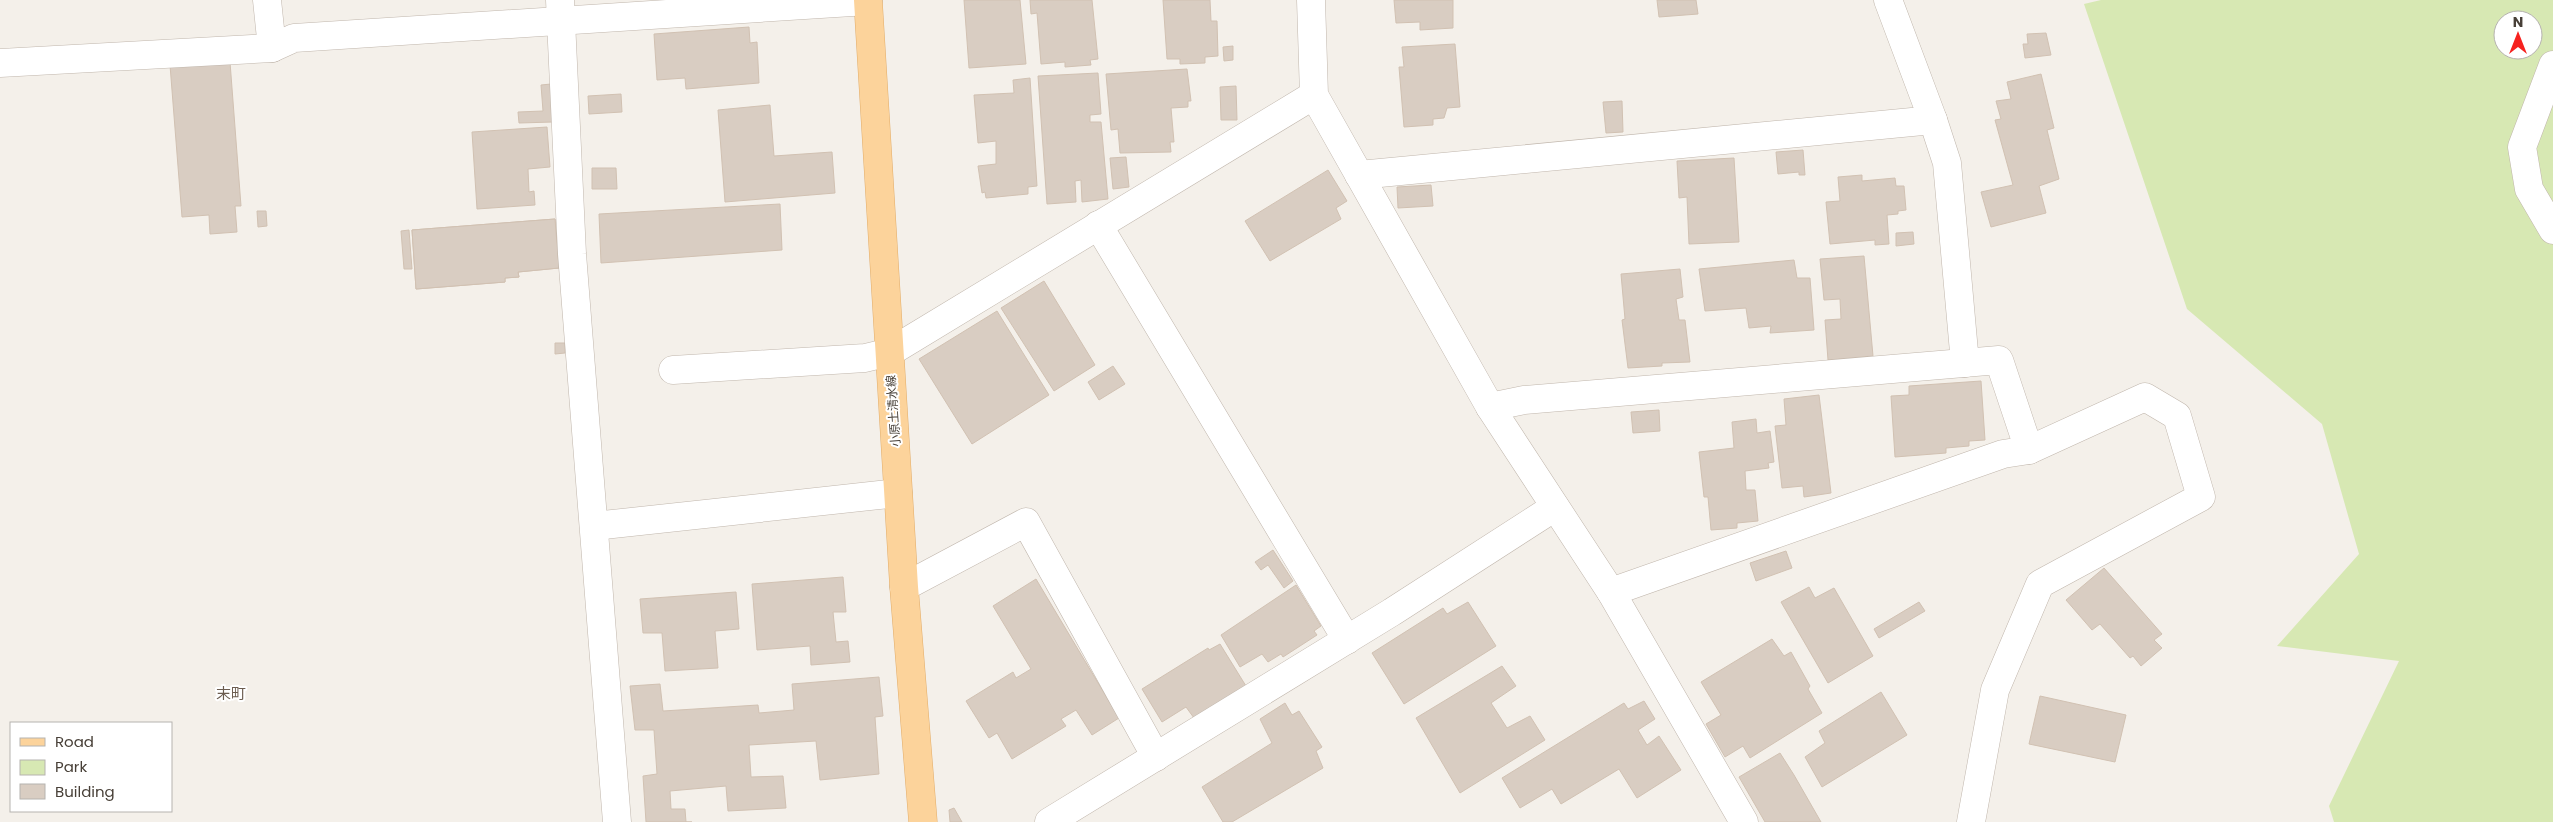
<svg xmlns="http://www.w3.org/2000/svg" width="2553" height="822" viewBox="0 0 2553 822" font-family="Poppins,'Noto Sans JP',sans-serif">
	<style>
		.green { fill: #d7e8b3; fill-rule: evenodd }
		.building { fill: #d9cdc2; stroke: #d1c1b2 }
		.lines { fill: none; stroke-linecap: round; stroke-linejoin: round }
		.minor-casing { stroke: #c0b6ac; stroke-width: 29 }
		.major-casing { stroke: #e2ad6a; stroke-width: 29 }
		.minor { stroke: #fff; stroke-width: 28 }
		.major { stroke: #fcd39b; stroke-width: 28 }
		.labels { text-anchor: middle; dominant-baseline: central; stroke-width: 4; stroke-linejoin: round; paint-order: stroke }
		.street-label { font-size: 12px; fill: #484038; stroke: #fff }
		.quarter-label { font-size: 15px; fill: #6b5c4f; stroke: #fff }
	</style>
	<rect width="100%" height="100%" fill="#f4f0ea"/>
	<path class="green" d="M2101,0H2553V822H2334L2329,806L2399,661L2277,646L2359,554L2322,424L2187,309L2084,4ZM2503,20H2533V50H2503Z"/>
	<g class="building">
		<polygon points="964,0 1020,0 1026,64 969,68"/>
		<polygon points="1030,0 1092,0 1098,59 1090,60 1091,65 1065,67 1065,62 1041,64 1037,13 1031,14"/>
		<polygon points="1163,0 1210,0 1211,21 1217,21 1218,56 1205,57 1205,63 1180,64 1180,59 1167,59"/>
		<polygon points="1394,0 1453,0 1453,28 1420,30 1420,22 1396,23"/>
		<polygon points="1657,0 1696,0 1698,14 1659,17"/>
		<polygon points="749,27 750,43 757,42 759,83 686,89 685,78 657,80 654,34"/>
		<polygon points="2046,33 2051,55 2025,58 2023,44 2028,44 2027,34"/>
		<polygon points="1455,44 1460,107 1447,108 1444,118 1433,119 1433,125 1404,127 1399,67 1404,67 1402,47"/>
		<polygon points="1233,46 1233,60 1224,61 1223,47"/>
		<polygon points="230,62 241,206 235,206 237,232 210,234 209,215 182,217 170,65"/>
		<polygon points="1187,69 1191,101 1188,101 1188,107 1171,108 1174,142 1170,142 1171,152 1120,153 1118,129 1111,130 1106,74"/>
		<polygon points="1098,73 1101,114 1090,115 1090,122 1101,122 1108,199 1082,202 1081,180 1075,181 1076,202 1047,204 1038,76"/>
		<polygon points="2041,74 2054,128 2047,130 2059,179 2039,186 2046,213 1991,227 1981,192 2013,185 1995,120 2001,119 1996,101 2011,99 2007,82"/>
		<polygon points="1030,78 1037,186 1028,187 1028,194 986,198 985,192 982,193 978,166 996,164 996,141 978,143 974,95 1014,93 1013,80"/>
		<polygon points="551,84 553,122 519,123 518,112 543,111 541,85"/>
		<polygon points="1236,86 1237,120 1221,120 1220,87"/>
		<polygon points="621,94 622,112 589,114 588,96"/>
		<polygon points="1622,101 1623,132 1606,133 1603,102"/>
		<polygon points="770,105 774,156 832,152 835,193 725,202 718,110"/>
		<polygon points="547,127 550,167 528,169 529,192 534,191 535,205 477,209 472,132"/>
		<polygon points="1803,150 1805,175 1799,175 1799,172 1778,174 1776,152"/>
		<polygon points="1126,157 1129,187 1113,189 1110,158"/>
		<polygon points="1734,158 1739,242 1689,244 1687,197 1679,198 1677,161"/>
		<polygon points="592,168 616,168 617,189 592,189"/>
		<polygon points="1328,170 1347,201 1336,208 1341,219 1270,261 1245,221"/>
		<polygon points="1862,175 1862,181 1895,178 1896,186 1904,186 1906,210 1898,211 1898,214 1887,215 1889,244 1875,245 1875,240 1830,244 1826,202 1840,201 1838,177"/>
		<polygon points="1431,185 1433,206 1398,208 1397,187"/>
		<polygon points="780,204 782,250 601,263 599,214"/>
		<polygon points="257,211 266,211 267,226 258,227"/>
		<polygon points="555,219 559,268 518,272 519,277 505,278 505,282 416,289 412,230"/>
		<polygon points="555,219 559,268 518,272 519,277 505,278 505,282 416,289 412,230"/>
		<polygon points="409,230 412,269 404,269 401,231"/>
		<polygon points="1913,232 1914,244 1896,246 1896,233"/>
		<polygon points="1864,256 1873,356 1828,360 1825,320 1841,319 1840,299 1824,300 1820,259"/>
		<polygon points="1794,260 1797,278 1810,278 1814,330 1770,333 1771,326 1749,328 1746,308 1705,311 1699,269"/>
		<polygon points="1680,269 1683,297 1676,299 1679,320 1685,320 1690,362 1662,363 1662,366 1628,368 1622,320 1625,319 1621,274"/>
		<polygon points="1044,281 1095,365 1054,391 1001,308"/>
		<polygon points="997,311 1049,395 972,444 919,359"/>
		<polygon points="555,343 565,343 565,353 555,354"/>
		<polygon points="1113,366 1125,384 1099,400 1088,382"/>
		<polygon points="1981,381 1985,440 1969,441 1969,446 1946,448 1946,453 1895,457 1891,396 1909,395 1909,386"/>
		<polygon points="1819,395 1831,493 1804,497 1803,486 1782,488 1775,426 1786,425 1784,399"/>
		<polygon points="1659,410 1660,431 1633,433 1631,412"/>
		<polygon points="1756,419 1757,433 1770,431 1774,462 1768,463 1769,468 1745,471 1746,490 1755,490 1758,521 1737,523 1737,528 1711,530 1708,497 1704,497 1699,452 1734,448 1732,422"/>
		<polygon points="1273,550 1293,581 1284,588 1268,565 1261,570 1255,562"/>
		<polygon points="1786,551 1792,568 1756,581 1750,563"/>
		<polygon points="2104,568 2162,634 2154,640 2162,648 2141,666 2133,656 2130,658 2100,624 2092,630 2066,600"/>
		<polygon points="843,577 846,612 833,612 836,642 848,641 850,662 811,665 810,646 757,650 752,584"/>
		<polygon points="1036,579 1119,718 1092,735 1076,710 1061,719 1066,726 1012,759 997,733 989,738 966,701 1013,672 1016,678 1031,669 993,606"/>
		<polygon points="1296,585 1321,626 1314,631 1317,635 1283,657 1281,654 1268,662 1262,654 1240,667 1221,635"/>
		<polygon points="1809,587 1815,598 1834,588 1873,656 1828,683 1781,602"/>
		<polygon points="736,592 739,629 715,631 718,668 665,671 662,633 643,633 640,599"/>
		<polygon points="1468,602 1496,646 1404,704 1372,653 1443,608 1447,614"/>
		<polygon points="1919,602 1925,611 1879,638 1874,629"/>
		<polygon points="1772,639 1784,656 1791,652 1810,686 1808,689 1822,713 1750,758 1743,746 1725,757 1706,724 1721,715 1701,682"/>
		<polygon points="1220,644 1246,686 1194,718 1186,707 1162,722 1142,689 1208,648 1209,650"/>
		<polygon points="1502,666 1516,686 1491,703 1507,728 1530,716 1545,740 1460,793 1416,718"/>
		<polygon points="879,677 883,716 875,717 879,774 820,780 816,741 749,745 751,777 783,776 786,808 728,811 726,786 670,791 671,809 685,809 686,822 692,822 646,822 643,776 657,774 654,730 635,730 630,686 660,684 663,711 758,705 759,713 794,710 792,684"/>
		<polygon points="1881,692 1907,735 1822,787 1805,757 1825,743 1819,731"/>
		<polygon points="2040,696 2126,715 2115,762 2029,744"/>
		<polygon points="1644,701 1655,719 1638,730 1647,745 1659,736 1681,770 1637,798 1619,769 1561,804 1552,789 1520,808 1502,778 1624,703 1628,709"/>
		<polygon points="1285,703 1292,715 1299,711 1322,747 1316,751 1323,768 1232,822 1223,822 1202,787 1272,743 1260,719"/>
		<polygon points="1780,753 1794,775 1821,822 1765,822 1739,777"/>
		<polygon points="954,808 962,822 950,822 949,810"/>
	</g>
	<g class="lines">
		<g class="minor-casing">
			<g id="minor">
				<polyline points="267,0 272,48"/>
				<polyline points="560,0 572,254 617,822"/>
				<polyline points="1311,0 1314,95 1490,407 1611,592 1744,822"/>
				<polyline points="0,63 272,48 294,38 868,1"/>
				<polyline points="2553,65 2522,147 2529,189 2553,230"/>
				<polyline points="1933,120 1947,163 1965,363"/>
				<polyline points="1359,175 1933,120 1888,0"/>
				<polyline points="1098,225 1347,640"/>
				<polyline points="673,370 865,358 890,352 1314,95"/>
				<polyline points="1490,407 1524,400 1999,360 2029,450 2145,397 2177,416 2201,497 2040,584 1995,690 1971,822"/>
				<polyline points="594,526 898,493"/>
				<polyline points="904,587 1026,522 1156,757"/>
				<polyline points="1611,592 2003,454 2029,450"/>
				<polyline points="1049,822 1392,612 1555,507"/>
			</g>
		</g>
		<g class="major-casing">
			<polyline id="major" points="868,0 904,587 923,822"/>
		</g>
		<use href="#minor" class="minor"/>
		<use href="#major" class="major"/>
	</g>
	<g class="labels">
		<g class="street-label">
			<text transform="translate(893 411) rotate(-94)">小原土清水線</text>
		</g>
		<g class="quarter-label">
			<text x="231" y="693">末町</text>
		</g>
	</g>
	<rect x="10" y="722" width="162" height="90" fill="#ffffff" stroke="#b6b3af"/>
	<rect x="20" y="738" width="25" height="8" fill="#fcd39b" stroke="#b6b3af"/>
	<text x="55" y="747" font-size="15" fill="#484038">Road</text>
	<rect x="20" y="760" width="25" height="15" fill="#d7e8b3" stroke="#b6b3af"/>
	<text x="55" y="772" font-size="15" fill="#484038">Park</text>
	<rect x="20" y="784" width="25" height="15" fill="#d9cdc2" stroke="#b6b3af"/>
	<text x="55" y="797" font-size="15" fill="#484038">Building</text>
	<g transform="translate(2518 35)"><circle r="24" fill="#ffffff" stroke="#b6b3af"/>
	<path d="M0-4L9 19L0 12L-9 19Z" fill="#f6221f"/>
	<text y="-8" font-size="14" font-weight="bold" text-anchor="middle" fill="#484038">N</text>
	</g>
</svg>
